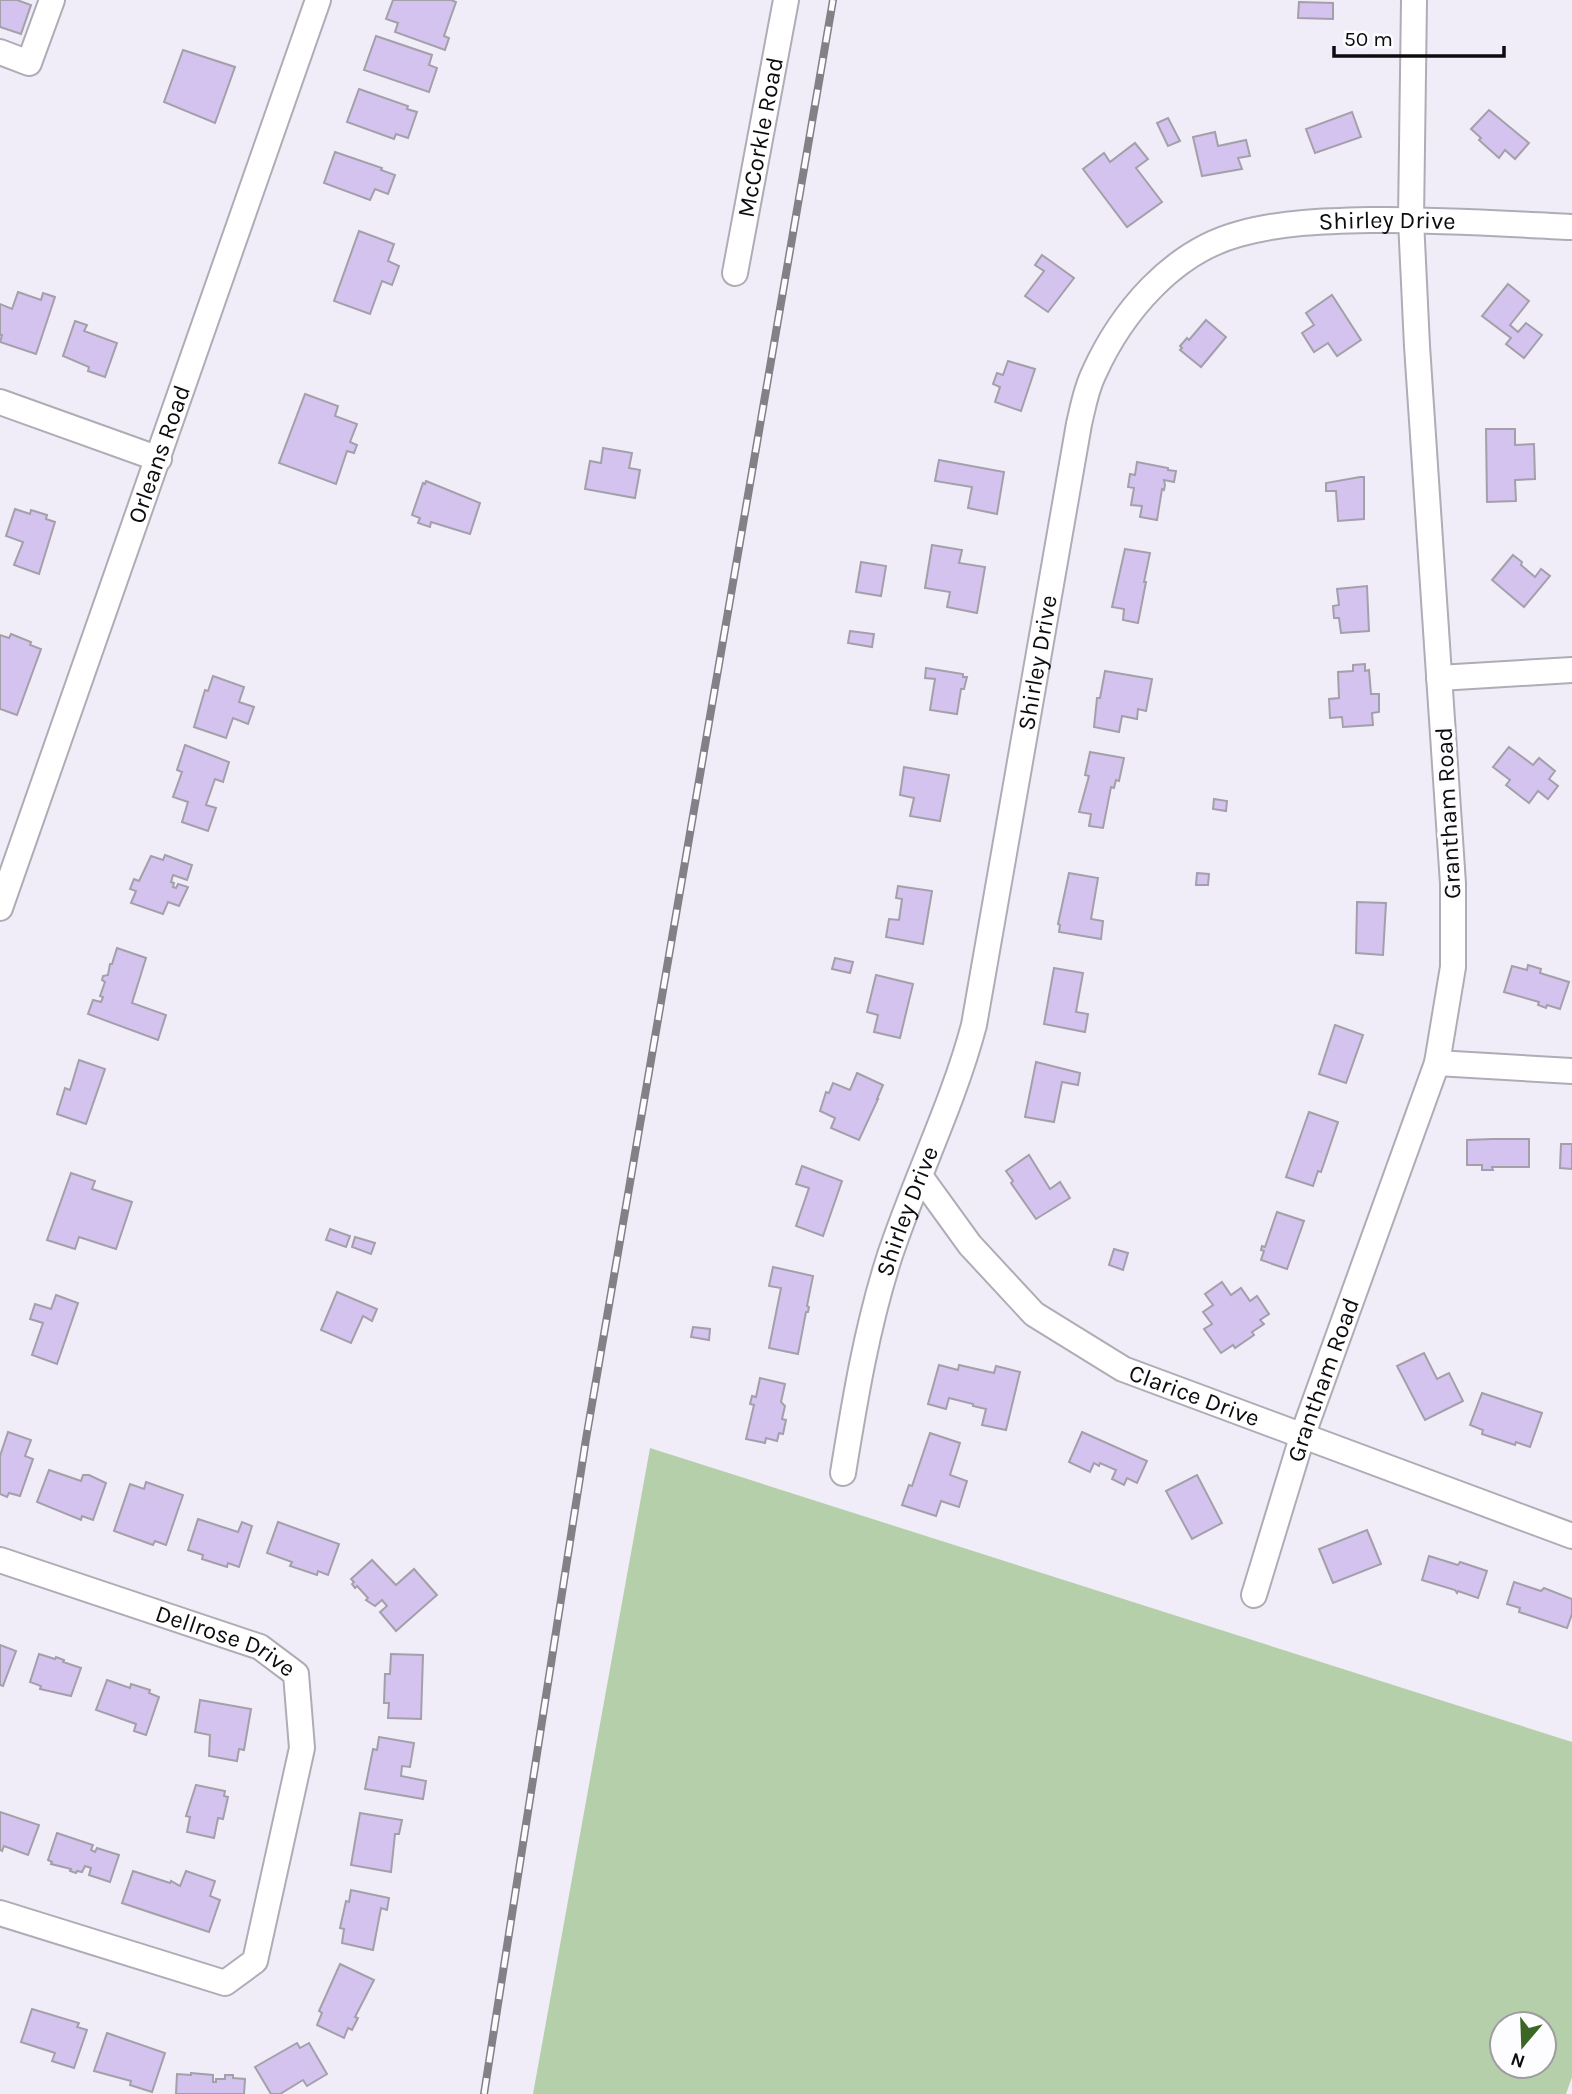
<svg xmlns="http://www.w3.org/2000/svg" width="1572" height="2094" viewBox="0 0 1572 2094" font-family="Karla,sans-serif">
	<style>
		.green { fill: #b6cfab; fill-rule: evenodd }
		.building { fill: #d4c3ee; stroke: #a3a0aa; stroke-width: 2 }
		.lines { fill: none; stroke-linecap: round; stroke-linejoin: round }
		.minor-casing { stroke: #b0acb6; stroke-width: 28 }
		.minor { stroke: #fff; stroke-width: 24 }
		.rail-casing { stroke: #838087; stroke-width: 8 }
		.rail { stroke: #fdfcfe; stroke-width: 5; stroke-dasharray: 16; stroke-linecap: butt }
		.labels { text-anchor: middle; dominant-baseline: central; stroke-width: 7; stroke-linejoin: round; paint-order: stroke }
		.street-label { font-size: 24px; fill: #0c0b0e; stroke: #fdfcfe }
	</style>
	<rect width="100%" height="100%" fill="#f1edf8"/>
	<path class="green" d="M650,1448L1572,1742V2077L1566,2094H533ZM1502,2024H1544V2066H1502Z"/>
	<g class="building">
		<polygon points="0,0 17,0 31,5 21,34 0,27"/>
		<polygon points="393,0 451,0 456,2 444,36 449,38 445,50 395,32 398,23 386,19"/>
		<polygon points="1299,2 1333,3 1333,19 1298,18"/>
		<polygon points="376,36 432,55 429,65 437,68 429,92 364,70"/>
		<polygon points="183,50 235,67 215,123 164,102"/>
		<polygon points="359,89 408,106 407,109 417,112 408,138 396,134 394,139 347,122"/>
		<polygon points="1489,110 1529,143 1515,159 1505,150 1499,158 1479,140 1481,138 1471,129"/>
		<polygon points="1352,112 1361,137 1315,153 1306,129"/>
		<polygon points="1168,118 1180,141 1168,146 1157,123"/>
		<polygon points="1215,132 1218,146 1246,140 1250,156 1238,158 1242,169 1202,176 1193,137"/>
		<polygon points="1135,143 1148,159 1136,168 1162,202 1127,227 1083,169 1104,153 1110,162"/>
		<polygon points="335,152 382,168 381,170 395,175 388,194 375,189 370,200 324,183"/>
		<polygon points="359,231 394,244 388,261 399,266 392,285 382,281 370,314 334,301"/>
		<polygon points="1042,255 1074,278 1048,312 1025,296 1044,271 1035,265"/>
		<polygon points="1508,284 1529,301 1510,325 1518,332 1526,323 1542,335 1524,358 1506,344 1511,338 1482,316"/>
		<polygon points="18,292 41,300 43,293 55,297 36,354 0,342 2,335 0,335 0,304 12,309"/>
		<polygon points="1332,295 1361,340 1337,356 1328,343 1314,352 1302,333 1314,325 1306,313"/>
		<polygon points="1206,320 1226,337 1201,367 1180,350 1182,348 1180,346 1187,338 1189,340"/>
		<polygon points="75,321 87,325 84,331 117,343 105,377 88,371 89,367 63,356"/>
		<polygon points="1008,361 1035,369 1021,411 995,402 1000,387 993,384 997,373 1003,375"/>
		<polygon points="305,394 338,406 335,416 357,424 350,442 357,445 354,453 347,451 336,484 279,463"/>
		<polygon points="1486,429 1515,429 1515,445 1534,444 1535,479 1515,480 1516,501 1487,502"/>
		<polygon points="603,448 632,453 629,468 640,470 635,498 585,489 590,461 601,463"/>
		<polygon points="939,460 1004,472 997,514 968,508 972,487 935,481"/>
		<polygon points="1137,462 1168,468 1168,470 1176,471 1174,482 1164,480 1165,485 1164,490 1162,489 1157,520 1140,517 1142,506 1131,505 1134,488 1128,487 1130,474 1135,475"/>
		<polygon points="1360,477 1364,477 1364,519 1338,521 1336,491 1326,491 1326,483"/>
		<polygon points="426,481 480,503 470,534 431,522 430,527 418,523 420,518 412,515 423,483 425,484"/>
		<polygon points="15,509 30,514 31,510 47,515 46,519 55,522 39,574 14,565 23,542 6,536"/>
		<polygon points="932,545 962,550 959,563 985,567 977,613 947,607 950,592 925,588"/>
		<polygon points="1125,549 1150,553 1144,582 1146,582 1138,623 1123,620 1124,609 1112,607"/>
		<polygon points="1513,555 1522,562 1521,565 1535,577 1541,569 1550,576 1524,607 1492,580"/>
		<polygon points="861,562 886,566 881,596 856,592"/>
		<polygon points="1367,586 1369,631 1341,633 1339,618 1334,618 1333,606 1339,605 1337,589"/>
		<polygon points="850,631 874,634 872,647 848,643"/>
		<polygon points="11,634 31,642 30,645 41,649 17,715 0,709 0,635 9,638"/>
		<polygon points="1365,664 1365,671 1369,670 1371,694 1379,694 1379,712 1372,713 1373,725 1343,727 1342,717 1330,718 1329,699 1339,698 1338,672 1353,671 1353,665"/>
		<polygon points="926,668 963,674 963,677 967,677 964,689 961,689 957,714 930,710 935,679 925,678"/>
		<polygon points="1105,671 1152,679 1146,711 1138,709 1137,719 1122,716 1119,732 1094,727 1097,698 1100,698"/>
		<polygon points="213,676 244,687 239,702 254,707 248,724 233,718 226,738 194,727 205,690 208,691"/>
		<polygon points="185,745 229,762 223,782 215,779 206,805 216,808 208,831 182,822 188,802 173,797 182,772 177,770"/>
		<polygon points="1509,747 1533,765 1539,758 1555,771 1549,779 1558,786 1548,799 1538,791 1529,803 1506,785 1510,780 1493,767"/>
		<polygon points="1090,752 1124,758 1119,781 1116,780 1114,788 1111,787 1103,828 1089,826 1091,814 1079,812 1089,776 1085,775"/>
		<polygon points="904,767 949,775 940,821 910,816 914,798 900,795"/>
		<polygon points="1214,799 1227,801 1226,811 1213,809"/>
		<polygon points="165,855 192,865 187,880 173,875 171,882 174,883 173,887 176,888 178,884 188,887 179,906 168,902 163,914 131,903 136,891 130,889 134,879 139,881 151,856 163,860"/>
		<polygon points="1069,873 1098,878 1091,919 1103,921 1101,939 1059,932 1060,925 1058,924"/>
		<polygon points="1197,873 1209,874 1208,885 1196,885"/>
		<polygon points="898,886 932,891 923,944 886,937 889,919 899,920 902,899 896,898"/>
		<polygon points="1357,902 1386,903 1383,955 1356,953"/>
		<polygon points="117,948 146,958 132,1003 166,1015 158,1040 88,1014 93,1000 101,1002 103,997 100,996 105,982 102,980 103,976 108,975 110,964 112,964"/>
		<polygon points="835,958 853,962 850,973 832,969"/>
		<polygon points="1528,965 1541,969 1540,973 1569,982 1560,1009 1547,1005 1546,1008 1538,1005 1539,1002 1504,992 1512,966 1527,970"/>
		<polygon points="1054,968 1083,973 1076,1012 1088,1014 1085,1032 1044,1024"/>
		<polygon points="876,975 913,984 900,1038 874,1032 878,1015 867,1012"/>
		<polygon points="1335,1025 1363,1035 1346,1083 1319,1074"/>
		<polygon points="79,1060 105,1069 86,1124 57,1114 65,1088 70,1090"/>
		<polygon points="1036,1062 1080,1073 1078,1085 1062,1082 1054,1122 1025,1117"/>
		<polygon points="857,1073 883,1085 877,1099 878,1099 859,1140 831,1128 835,1118 820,1111 826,1092 829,1093 833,1083 850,1090"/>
		<polygon points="1309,1112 1338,1122 1321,1172 1318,1171 1313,1186 1286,1177"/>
		<polygon points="1492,1139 1529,1139 1529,1167 1492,1167 1493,1170 1482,1170 1482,1165 1467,1165 1467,1140"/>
		<polygon points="1561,1144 1572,1144 1572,1169 1560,1168"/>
		<polygon points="1029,1155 1050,1189 1060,1182 1070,1198 1036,1219 1011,1183 1013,1181 1006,1171"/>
		<polygon points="802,1166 842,1181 823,1236 796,1226 809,1188 796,1184"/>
		<polygon points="71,1173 95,1181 92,1189 132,1202 116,1249 79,1237 75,1249 47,1240"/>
		<polygon points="1277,1212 1304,1221 1287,1269 1261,1260 1264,1251 1261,1250 1262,1246 1265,1247"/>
		<polygon points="330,1229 350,1236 346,1247 326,1240"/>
		<polygon points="355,1237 375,1243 371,1254 352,1247"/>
		<polygon points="1114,1249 1128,1253 1123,1270 1109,1265"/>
		<polygon points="773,1267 813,1276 807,1306 809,1307 808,1312 806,1312 798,1354 769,1348 781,1288 769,1286"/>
		<polygon points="1222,1282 1231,1295 1241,1288 1250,1301 1257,1296 1269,1314 1260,1320 1264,1324 1252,1332 1254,1335 1235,1348 1233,1345 1221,1353 1204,1329 1212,1324 1203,1312 1213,1305 1205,1294"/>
		<polygon points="337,1292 377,1309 372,1321 363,1316 351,1343 321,1330"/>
		<polygon points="56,1295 78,1303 57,1364 32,1355 43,1323 30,1319 35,1304 51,1309"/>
		<polygon points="693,1327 710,1329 709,1340 691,1337"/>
		<polygon points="1424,1353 1437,1379 1449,1373 1463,1401 1425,1420 1397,1366"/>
		<polygon points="939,1365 958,1370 959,1365 994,1373 996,1366 1020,1372 1006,1430 982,1425 986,1409 973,1406 973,1404 949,1398 946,1409 928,1404"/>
		<polygon points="760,1378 785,1384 781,1402 785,1406 782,1419 786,1420 783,1434 779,1433 777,1441 766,1438 765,1443 746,1439 754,1405 750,1404 752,1396 756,1397"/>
		<polygon points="1482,1393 1542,1413 1530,1447 1516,1442 1515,1445 1482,1434 1483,1430 1470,1425"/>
		<polygon points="8,1432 31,1440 25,1456 33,1459 20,1496 9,1493 7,1497 0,1494 0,1456"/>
		<polygon points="1082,1432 1147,1461 1137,1483 1127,1478 1124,1485 1112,1479 1116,1470 1100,1463 1099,1466 1094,1463 1090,1472 1069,1462"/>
		<polygon points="930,1433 960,1443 950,1475 967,1481 959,1507 941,1501 936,1516 902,1505 909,1485 912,1486"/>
		<polygon points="49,1470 81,1481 83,1475 89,1475 106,1483 93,1520 82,1516 81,1520 37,1502"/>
		<polygon points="1197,1475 1222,1523 1192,1539 1166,1491"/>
		<polygon points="146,1482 183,1495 166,1545 155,1541 153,1545 114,1531 130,1484 144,1489"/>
		<polygon points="198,1519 238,1532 242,1522 252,1526 239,1567 228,1563 227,1567 202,1559 203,1555 188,1550"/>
		<polygon points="278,1522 339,1544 328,1575 318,1571 317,1575 290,1566 292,1562 267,1553"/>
		<polygon points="1367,1530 1381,1564 1333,1583 1319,1549"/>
		<polygon points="1429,1556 1458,1565 1460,1562 1487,1571 1478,1598 1458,1591 1457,1593 1455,1590 1422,1580"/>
		<polygon points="372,1560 396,1585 414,1569 437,1595 396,1631 380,1612 387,1606 382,1600 375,1606 366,1600 368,1598 357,1586 355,1588 352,1584 354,1582 351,1579"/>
		<polygon points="1514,1582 1541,1591 1544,1588 1572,1599 1572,1614 1567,1628 1519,1612 1520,1608 1507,1604"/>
		<polygon points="0,1645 16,1651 3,1686 0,1685"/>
		<polygon points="39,1654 55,1659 56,1657 64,1660 63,1662 81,1668 71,1696 40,1689 41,1686 30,1682"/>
		<polygon points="391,1654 423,1655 421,1719 388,1718 389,1703 384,1703 385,1674 390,1674"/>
		<polygon points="107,1680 130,1688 131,1684 150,1690 149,1693 159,1697 146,1735 134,1731 136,1724 96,1710"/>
		<polygon points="200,1700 251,1709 244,1750 239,1749 237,1761 209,1756 210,1735 195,1732"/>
		<polygon points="379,1737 414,1743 410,1767 402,1766 401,1776 426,1781 423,1799 365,1789 373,1749 377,1750"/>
		<polygon points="196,1785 225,1791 224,1796 228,1797 223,1819 218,1818 214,1838 187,1832 190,1817 186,1816"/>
		<polygon points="0,1812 39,1825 28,1855 4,1846 2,1851 0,1850"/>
		<polygon points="360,1813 402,1820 399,1834 395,1834 391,1872 351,1865"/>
		<polygon points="57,1833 93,1845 91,1850 95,1852 97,1848 119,1855 110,1882 89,1875 91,1868 85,1866 82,1872 77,1871 76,1873 70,1871 71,1869 51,1864 52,1862 48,1860"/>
		<polygon points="133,1871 170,1883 171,1881 180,1886 186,1871 215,1881 210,1896 220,1900 209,1932 122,1903"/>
		<polygon points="351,1890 389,1898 387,1910 381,1908 373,1950 342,1943 344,1929 340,1928 346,1901 349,1902"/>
		<polygon points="340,1964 374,1980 355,2017 358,2018 352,2030 348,2028 344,2038 317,2025 322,2013 319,2011"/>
		<polygon points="32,2009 79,2023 77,2027 87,2030 74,2068 52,2061 55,2053 21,2042"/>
		<polygon points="107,2033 165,2053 152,2092 130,2085 131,2081 94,2071"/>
		<polygon points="297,2043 300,2048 309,2043 327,2074 307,2086 303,2080 280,2094 271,2094 255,2067"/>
		<polygon points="191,2073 213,2075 213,2082 216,2082 216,2079 225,2079 225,2075 233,2075 233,2078 245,2079 244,2094 176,2094 177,2074 191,2075"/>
	</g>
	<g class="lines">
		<g class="minor-casing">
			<g id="minor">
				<polyline points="0,52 29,63 52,0"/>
				<path id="s1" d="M735,273L786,0"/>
				<polyline points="0,402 159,459"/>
				<polyline points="1439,678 1572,670"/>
				<path id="s2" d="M0,908L318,0"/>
				<polyline points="1437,1063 1572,1071"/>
				<path id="s3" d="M920,1176L970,1245L1034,1314L1123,1369L1572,1536"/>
				<path id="s4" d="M843,1473C855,1399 867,1326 890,1255C916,1177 953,1104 974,1025L1079,424C1083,407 1086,389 1094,373C1121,313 1172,252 1239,234C1281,222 1326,221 1370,220C1438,219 1505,224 1572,227"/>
				<path id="s5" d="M0,1560L260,1647L296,1674L302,1748L255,1961L225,1983L0,1913"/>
				<path id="s6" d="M1254,1595L1303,1434L1437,1063L1453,967V884L1417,346L1411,220L1414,0"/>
			</g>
		</g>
		<use href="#minor" class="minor"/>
		<g class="rail-casing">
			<polyline id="rail" points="484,2094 586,1439 833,0"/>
		</g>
		<use href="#rail" class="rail"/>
	</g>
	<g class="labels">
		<g class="street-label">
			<text stroke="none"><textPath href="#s1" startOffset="138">McCorkle Road</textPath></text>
			<text stroke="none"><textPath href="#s4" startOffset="1488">Shirley Drive</textPath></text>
			<text stroke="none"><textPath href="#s2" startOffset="481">Orleans Road</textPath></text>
			<text stroke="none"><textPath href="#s4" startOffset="836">Shirley Drive</textPath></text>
			<text transform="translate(1448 813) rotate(-93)">Grantham Road</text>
			<text stroke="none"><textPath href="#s4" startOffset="270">Shirley Drive</textPath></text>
			<text stroke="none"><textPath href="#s6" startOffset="226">Grantham Road</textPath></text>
			<text stroke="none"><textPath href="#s3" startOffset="360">Clarice Drive</textPath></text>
			<text stroke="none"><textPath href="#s5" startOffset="240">Dellrose Drive</textPath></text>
		</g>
	</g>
	<g transform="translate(1523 2045) rotate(199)"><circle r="33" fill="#fdfcfe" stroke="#9d9c9e" stroke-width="2"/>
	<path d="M0-5L12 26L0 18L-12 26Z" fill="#3b6725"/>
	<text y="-10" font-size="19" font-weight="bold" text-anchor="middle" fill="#0c0b0e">N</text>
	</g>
	<path d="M1334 46v10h170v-10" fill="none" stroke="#0c0b0e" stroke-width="3.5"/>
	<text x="1344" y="46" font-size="21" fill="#0c0b0e" stroke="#fdfcfe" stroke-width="5" paint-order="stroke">50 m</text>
</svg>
